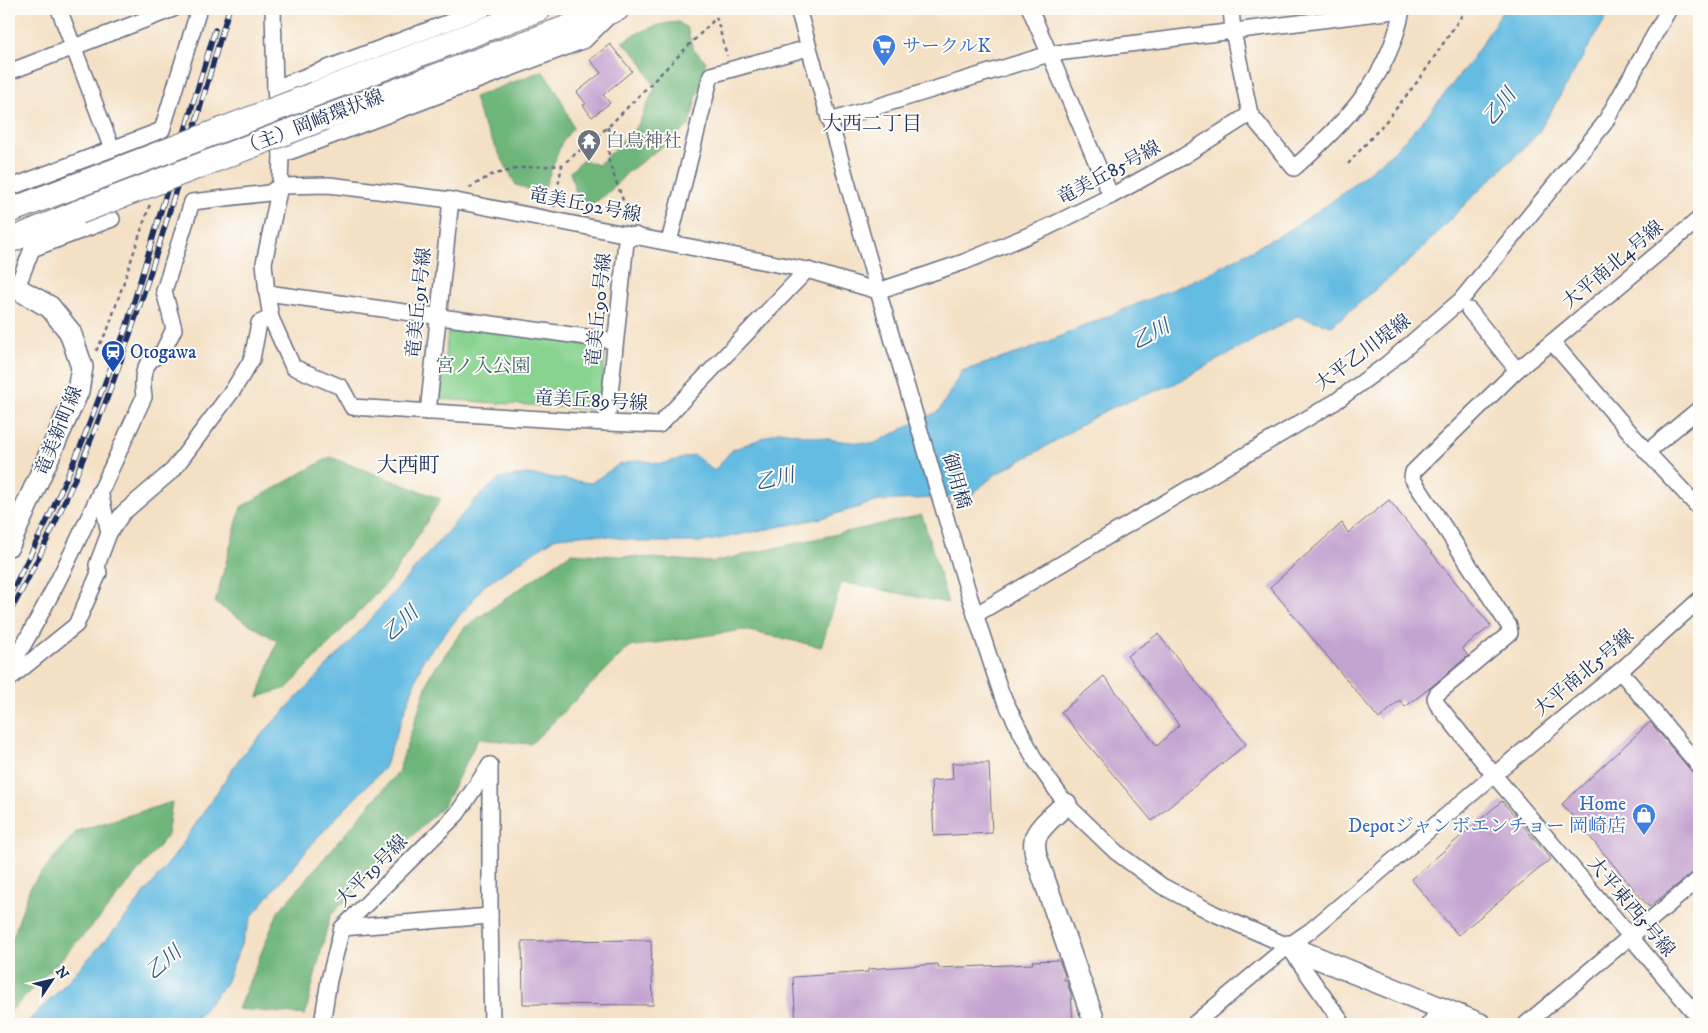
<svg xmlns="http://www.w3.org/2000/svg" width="1708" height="1033" viewBox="0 0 1708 1033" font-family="'IM FELL DW Pica','Noto Serif JP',serif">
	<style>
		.green { fill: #89d390; stroke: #528177 }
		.forest { fill: #6eb57a; stroke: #44726c }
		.water { fill: #65bce2; stroke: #4076a0 }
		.building { fill: #c4a3d0 }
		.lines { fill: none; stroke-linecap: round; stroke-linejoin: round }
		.street-casing { stroke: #676d82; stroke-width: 18 }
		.secondary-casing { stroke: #676d82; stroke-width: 24 }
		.primary-casing { stroke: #676d82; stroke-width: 26 }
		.path { stroke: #676d82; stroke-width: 2.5; stroke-dasharray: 4 4; stroke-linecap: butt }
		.street { stroke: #fff; stroke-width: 15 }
		.secondary { stroke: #fff; stroke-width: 21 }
		.primary { stroke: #fff; stroke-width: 24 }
		.rail-casing { stroke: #1b2f5e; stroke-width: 5.5 }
		.rail { stroke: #fdfcf7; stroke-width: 4; stroke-dasharray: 11; stroke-linecap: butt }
		.primary-bridge-casing { stroke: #676d82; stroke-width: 26; stroke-linecap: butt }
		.primary-bridge { stroke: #fff; stroke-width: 24 }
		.labels { text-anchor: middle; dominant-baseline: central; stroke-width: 4; stroke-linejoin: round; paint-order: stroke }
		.shop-label { font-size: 19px; fill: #366cbe; stroke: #fdfcf7; text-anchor: start }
		.street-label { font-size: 19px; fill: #1b2f5e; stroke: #fdfcf7 }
		.worship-label { font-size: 19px; fill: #5b616d; stroke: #fdfcf7; text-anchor: start }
		.transit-label { font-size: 19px; fill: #164399; stroke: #fdfcf7; text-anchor: start }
		.park-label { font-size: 19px; fill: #3c606d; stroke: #fdfcf7 }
		.water-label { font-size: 20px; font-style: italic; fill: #315986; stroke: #fdfcf7 }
		.neighbourhood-label { font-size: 20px; fill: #1b2f5e; stroke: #fdfcf7 }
		.quarter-label { font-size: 21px; fill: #1b2f5e; stroke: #fdfcf7 }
	</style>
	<rect width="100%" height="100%" fill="#fdfcf7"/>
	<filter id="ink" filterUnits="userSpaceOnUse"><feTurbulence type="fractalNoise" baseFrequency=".02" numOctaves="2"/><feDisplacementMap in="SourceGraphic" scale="10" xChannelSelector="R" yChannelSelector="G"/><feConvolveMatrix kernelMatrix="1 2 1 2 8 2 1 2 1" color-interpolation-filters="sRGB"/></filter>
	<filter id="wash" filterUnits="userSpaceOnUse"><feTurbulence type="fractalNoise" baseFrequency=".0096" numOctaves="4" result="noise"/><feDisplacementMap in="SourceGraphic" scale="20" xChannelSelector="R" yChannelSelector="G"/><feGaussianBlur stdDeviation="1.12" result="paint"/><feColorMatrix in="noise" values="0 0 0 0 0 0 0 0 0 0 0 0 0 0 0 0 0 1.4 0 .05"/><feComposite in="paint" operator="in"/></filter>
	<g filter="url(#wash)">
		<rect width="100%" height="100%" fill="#f4e0c4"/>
		<polygon class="green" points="449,325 606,347 599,410 440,399"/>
		<g class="forest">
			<path d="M678,22L687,28L693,49L706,61L689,126L628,172L609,192L594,203L578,200L570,172L583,160L598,165L638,125L655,88L639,58L622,42C642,30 655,24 678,22Z"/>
			<path d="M542,71C557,88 565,107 573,128L562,142L542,194L516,185L481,120L474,97Z"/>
			<polygon points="330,457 441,499 392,577 287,688 258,697 277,641 215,603 241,507"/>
			<polygon points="922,515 948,603 842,582 821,647 744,630 629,647 531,744 478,739 444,805 330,916 305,1015 238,1009 278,912 398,772 430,675 465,627 571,553 712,562"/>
			<polygon points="172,802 167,836 97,921 9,1013 9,949 30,887 77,831"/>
		</g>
		<polygon class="water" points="1504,9 1611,9 1537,135 1464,205 1413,258 1332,326 1297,316 1174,384 1106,410 1040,450 996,474 970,496 879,501 822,518 703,542 644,542 592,534 557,537 529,555 484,586 423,660 384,768 316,839 252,916 226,983 192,1024 25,1024 54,996 121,923 175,855 241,756 350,642 477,498 499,479 527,474 591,483 618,465 639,460 661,464 694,455 714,471 732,450 780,431 841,441 873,444 939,411 962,371 1025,351 1204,276 1293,228 1338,197 1392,153 1429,114 1472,59"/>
		<g id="blocks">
			<g class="building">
				<polygon points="610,44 632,71 603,95 610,103 592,117 583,105 586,104 577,92 601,73 590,60"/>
				<polygon points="1389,500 1491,626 1462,648 1468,656 1431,687 1405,707 1400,700 1379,719 1270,587 1342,523 1348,533"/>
				<polygon points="1158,634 1246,744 1152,821 1061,712 1104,676 1157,746 1179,725 1127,656"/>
				<polygon points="1650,722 1692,772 1699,776 1699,868 1649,907 1562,804"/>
				<polygon points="952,763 989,763 992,833 934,836 931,781 953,779"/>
				<polygon points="1502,801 1551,859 1458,935 1411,879"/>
				<polygon points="651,940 653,1005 523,1004 522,941"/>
				<polygon points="1059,960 1064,973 1064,980 1066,980 1071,994 1073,1024 796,1024 793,977 868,972 868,969 938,964 938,968 1033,964 1032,961"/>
			</g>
		</g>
	</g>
	<g filter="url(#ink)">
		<use href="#blocks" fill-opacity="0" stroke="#676d82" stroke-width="1"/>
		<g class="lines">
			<g class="street-casing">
				<g id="street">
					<polyline points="59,9 112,149"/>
					<polyline points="273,9 275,88 281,155 280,186 264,263 267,293 271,318 293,367 341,387 352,407 607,423 659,425 807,270"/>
					<polyline points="798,9 878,291 970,598 1001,693 1035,760 1066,804 1116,852 1162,886 1213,913 1288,946 1343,1024"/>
					<polyline points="1030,9 1111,196"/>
					<polyline points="9,72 173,9"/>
					<polyline points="275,88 484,9"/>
					<path d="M830,121L1049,54L1402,10C1389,78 1344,124 1294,168L1250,114L1233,31L1231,9"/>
					<polyline points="281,155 585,40 610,15"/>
					<polyline points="280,186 329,185 451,200 807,270 878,291 964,262 1046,228 1111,196 1182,157 1250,114"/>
					<polyline points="9,188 162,130 199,9"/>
					<polyline points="669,242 711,75 808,48"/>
					<polyline points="17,287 32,249 112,219"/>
					<polyline points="267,293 615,341"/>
					<polyline points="1469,310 1517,370"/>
					<polyline points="1552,342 1699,219"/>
					<polyline points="1699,409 1647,452 1552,342 1517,370 1413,472 1412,478 1509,626 1510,633 1437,694 1435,698 1437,704 1494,775 1699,1018"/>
					<polyline points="428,412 451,200"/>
					<polyline points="607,423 626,242 635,235"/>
					<polyline points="1647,452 1699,508"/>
					<polyline points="109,533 123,513 173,470 233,390 252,359 259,323 271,318"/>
					<polyline points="975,615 1335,402 1387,364 1461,300 1604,124 1669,9"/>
					<path d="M9,669C62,583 101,489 144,397C141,377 142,362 162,353L174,329L164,291L192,202L269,193L280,186"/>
					<polyline points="1620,671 1699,766"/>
					<polyline points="9,679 76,625 99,573 97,565 109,533 100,491"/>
					<polyline points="490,765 490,916 492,1024"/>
					<polyline points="342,928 490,916"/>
					<polyline points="322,1024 329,980 342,928 457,814 490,765"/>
					<polyline points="1194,1024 1288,946 1310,931 1494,775 1620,671 1699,600"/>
					<polyline points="1429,1024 1441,1008"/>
					<polyline points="1526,1024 1699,879"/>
				</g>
			</g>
			<g class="secondary-casing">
				<g id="secondary">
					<polyline points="9,284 50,307 70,332 82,367 78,391 9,545"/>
					<path d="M1066,804C1057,813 1037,828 1035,840C1034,845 1035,851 1036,856L1095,1024"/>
					<polyline points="1288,946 1480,1024"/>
				</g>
			</g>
			<g class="primary-casing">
				<g id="primary">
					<polyline points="315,94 539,9"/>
					<polyline points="324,118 617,9"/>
					<polyline points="9,211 70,188"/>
					<polyline points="9,241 79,212"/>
				</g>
			</g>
			<g class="path">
				<polyline points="714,9 727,56"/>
				<polyline points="608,127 609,162 631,222"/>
				<polyline points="1348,164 1387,120 1421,77 1466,9"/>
				<polyline points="469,188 491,175 520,168 562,165"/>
				<polyline points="554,207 562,165 608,127 716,18"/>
				<polyline points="96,351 108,329 150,204"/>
			</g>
			<use href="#street" class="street"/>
			<use href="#secondary" class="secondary"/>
			<use href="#primary" class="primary"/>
			<g class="rail-casing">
				<g id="rail">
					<polyline points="9,597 50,515 81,445 126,328 215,30"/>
					<path d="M9,614C114,425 168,215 229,9"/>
				</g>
			</g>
			<use href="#rail" class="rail"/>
			<g class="primary-bridge-casing">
				<g id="primary-bridge">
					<polyline points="70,188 315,94"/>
					<polyline points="79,212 324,118"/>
				</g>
			</g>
			<use href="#primary-bridge" class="primary-bridge"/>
		</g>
	</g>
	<defs>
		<g id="supermarket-pin" transform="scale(1.25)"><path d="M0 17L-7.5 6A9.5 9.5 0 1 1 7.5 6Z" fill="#3f7fe0" stroke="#fdfcf7"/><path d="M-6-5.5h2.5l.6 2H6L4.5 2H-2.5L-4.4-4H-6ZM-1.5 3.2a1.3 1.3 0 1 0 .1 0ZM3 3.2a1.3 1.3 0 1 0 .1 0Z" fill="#fff"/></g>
		<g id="temple-pin" transform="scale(1.25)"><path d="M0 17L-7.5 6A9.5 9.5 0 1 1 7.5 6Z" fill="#6b7280" stroke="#fdfcf7"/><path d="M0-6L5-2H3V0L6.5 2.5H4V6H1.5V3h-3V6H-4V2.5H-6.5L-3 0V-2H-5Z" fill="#fff"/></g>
		<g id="station-pin" transform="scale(1.25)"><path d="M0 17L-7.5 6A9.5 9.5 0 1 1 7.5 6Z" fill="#1a4fb4" stroke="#fdfcf7"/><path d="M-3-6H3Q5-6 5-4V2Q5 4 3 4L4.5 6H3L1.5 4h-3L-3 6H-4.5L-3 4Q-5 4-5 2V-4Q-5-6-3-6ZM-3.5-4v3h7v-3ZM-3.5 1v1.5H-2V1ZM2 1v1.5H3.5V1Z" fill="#fff"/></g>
		<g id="shop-pin" transform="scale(1.25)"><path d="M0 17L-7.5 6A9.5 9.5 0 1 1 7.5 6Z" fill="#3f7fe0" stroke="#fdfcf7"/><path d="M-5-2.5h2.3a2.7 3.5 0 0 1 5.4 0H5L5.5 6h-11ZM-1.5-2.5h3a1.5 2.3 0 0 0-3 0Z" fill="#fff"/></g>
	</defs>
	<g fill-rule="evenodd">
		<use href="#supermarket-pin" x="884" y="46"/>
		<use href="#temple-pin" x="589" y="141"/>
		<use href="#station-pin" x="113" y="352"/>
		<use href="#shop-pin" x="1644" y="815"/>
	</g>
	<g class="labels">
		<g class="shop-label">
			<text x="902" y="46">サークルK</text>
			<text x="1626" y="804" text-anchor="end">Home<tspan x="1626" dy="22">Depotジャンボエンチョー 岡崎店</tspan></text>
		</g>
		<g class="street-label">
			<text transform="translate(312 123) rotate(-21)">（主）岡崎環状線</text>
			<text transform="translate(1109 173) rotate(-28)">竜美丘85号線</text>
			<text transform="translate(585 205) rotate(11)">竜美丘92号線</text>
			<text transform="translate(1613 265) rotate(-40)">大平南北4号線</text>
			<text transform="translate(419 303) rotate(-84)">竜美丘91号線</text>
			<text transform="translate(599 310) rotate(-84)">竜美丘90号線</text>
			<text transform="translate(1363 353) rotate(-37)">大平乙川堤線</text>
			<text transform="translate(591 401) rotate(3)">竜美丘89号線</text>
			<text transform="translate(59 431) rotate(-68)">竜美新町線</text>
			<text transform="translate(956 481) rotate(74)">御用橋</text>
			<text transform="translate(1584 673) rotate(-40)">大平南北5号線</text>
			<text transform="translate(372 871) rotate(-45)">大平19号線</text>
			<text transform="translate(1631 907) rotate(50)">大平東西5号線</text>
		</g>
		<g class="worship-label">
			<text x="606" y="141">白鳥神社</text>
		</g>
		<g class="transit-label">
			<text x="130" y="352">Otogawa</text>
		</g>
		<g class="park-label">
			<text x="483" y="366">宮ノ入公園</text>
		</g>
		<g class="water-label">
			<text transform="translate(1500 107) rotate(-52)">乙川</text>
			<text transform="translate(1151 335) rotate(-28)">乙川</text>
			<text transform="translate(775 480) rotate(-13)">乙川</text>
			<text transform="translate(401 624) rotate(-43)">乙川</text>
			<text transform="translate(164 963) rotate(-41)">乙川</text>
		</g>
		<g class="neighbourhood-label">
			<text x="872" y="124">大西二丁目</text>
		</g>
		<g class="quarter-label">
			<text x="408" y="466">大西町</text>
		</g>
	</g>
	<rect width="1708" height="1033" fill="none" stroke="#fdfcf7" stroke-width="30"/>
	<g transform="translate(52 980) rotate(55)" stroke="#fdfcf7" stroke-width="4" paint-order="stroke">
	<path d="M0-4L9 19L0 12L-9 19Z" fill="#1b2f5e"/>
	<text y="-8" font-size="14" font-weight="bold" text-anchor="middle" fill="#1b2f5e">N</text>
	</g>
</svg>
